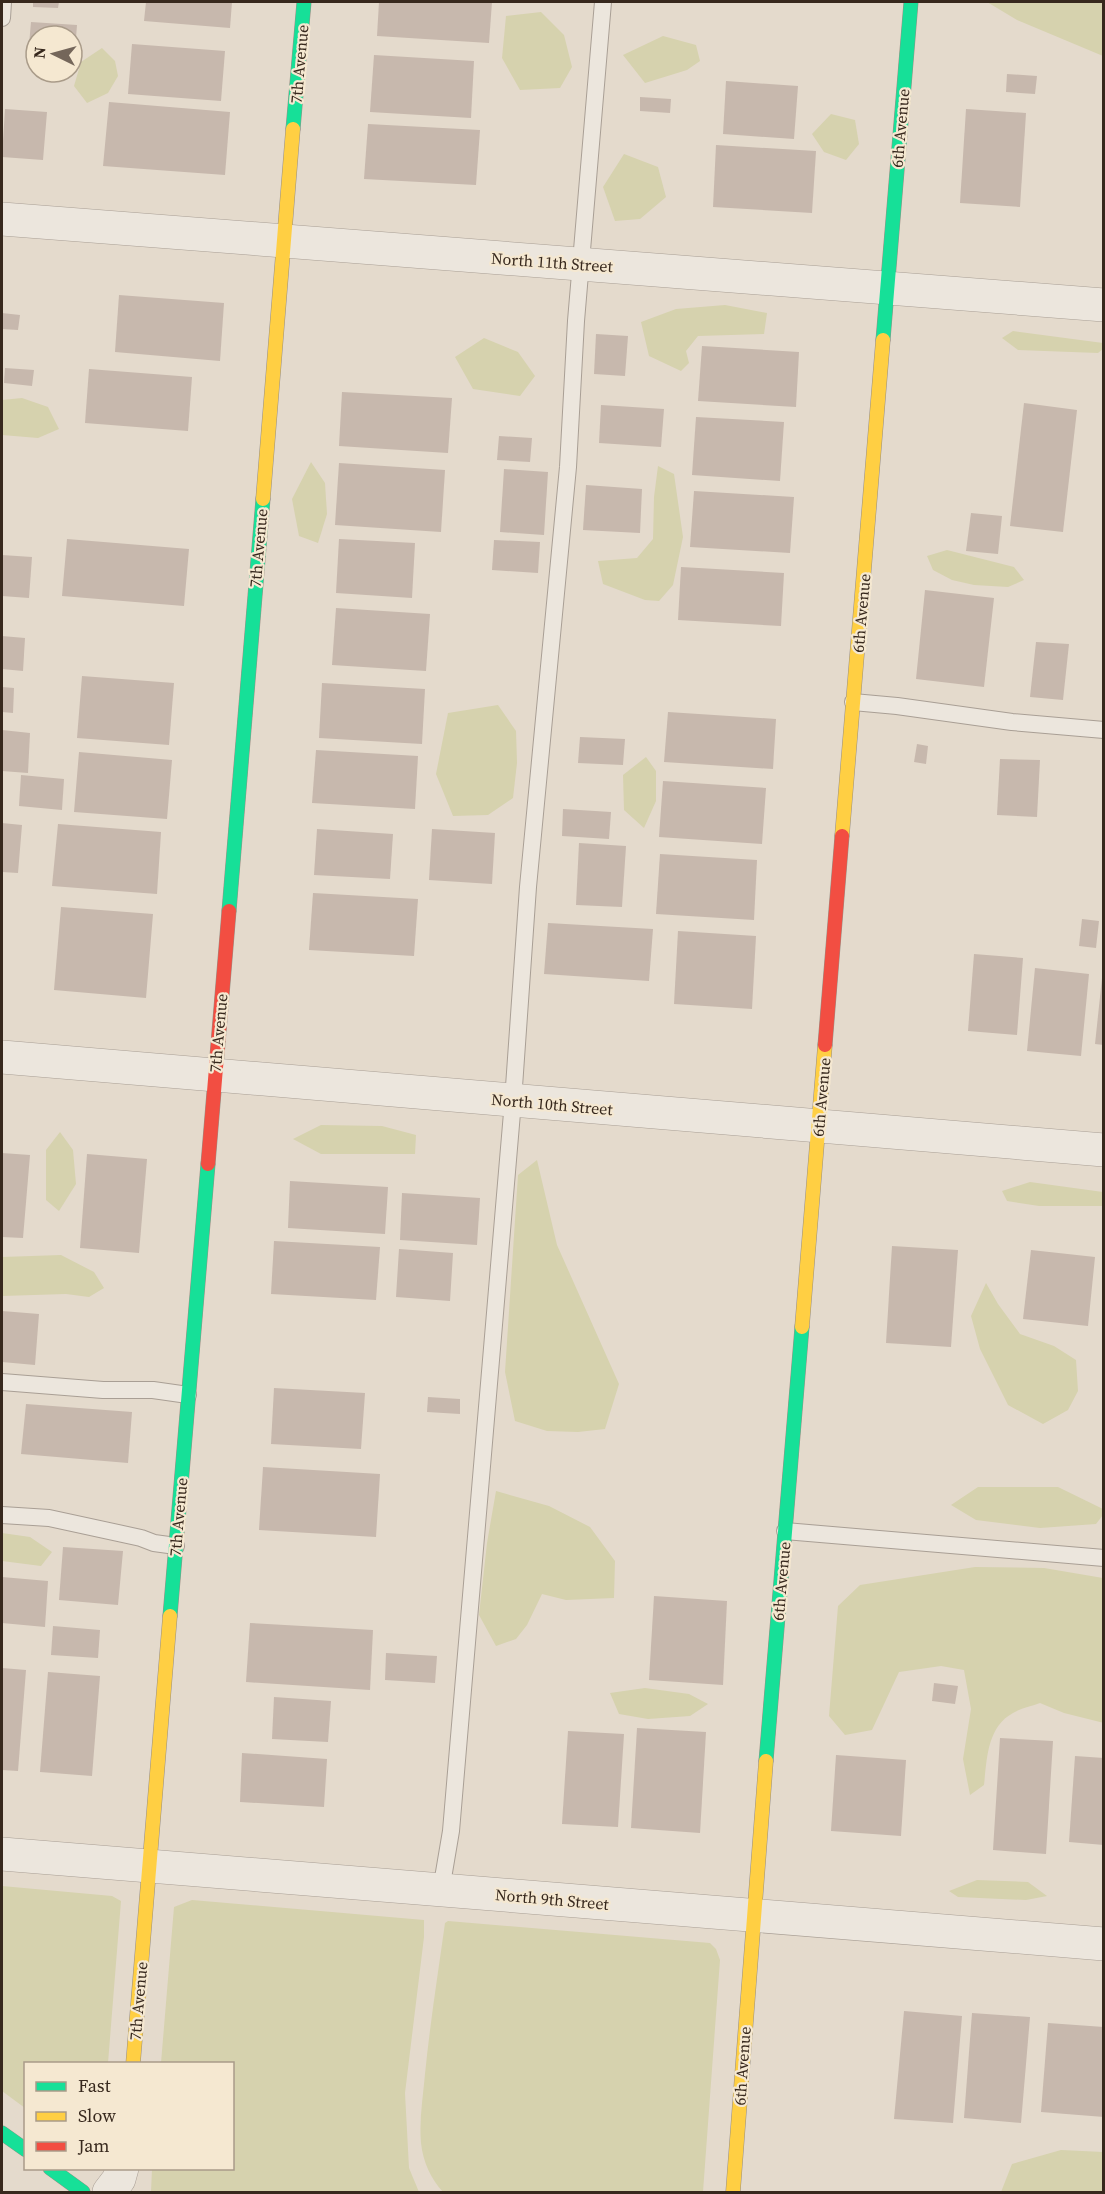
<svg xmlns="http://www.w3.org/2000/svg" width="1105" height="2194" viewBox="0 0 1105 2194" font-family="'Source Serif 4',serif">
	<style>
		.green { fill: #d6d2ae }
		.building { fill: #c7b8ad }
		.lines { fill: none; stroke-linecap: round; stroke-linejoin: round }
		.lane-casing { stroke: #a99f95; stroke-width: 18 }
		.street-casing { stroke: #a99f95; stroke-width: 34 }
		.fast-casing { stroke: #988f85; stroke-width: 15 }
		.slow-casing { stroke: #988f85; stroke-width: 15 }
		.jam-casing { stroke: #988f85; stroke-width: 15 }
		.lane { stroke: #ece6dd; stroke-width: 16 }
		.street { stroke: #ece6dd; stroke-width: 33 }
		.fast { stroke: #16e098; stroke-width: 14 }
		.slow { stroke: #ffcf43; stroke-width: 14 }
		.jam { stroke: #f24e42; stroke-width: 14 }
		.labels { text-anchor: middle; dominant-baseline: central; stroke-width: 4.5; stroke-linejoin: round; paint-order: stroke }
		.street-label { font-size: 16px; fill: #37281d; stroke: #f5e8d1 }
	</style>
	<rect width="100%" height="100%" fill="#e4dacc"/>
	<g class="green">
		<polygon points="987,2 1103,2 1103,56 1017,20"/>
		<polygon points="541,12 564,35 572,67 560,88 520,90 502,58 506,16"/>
		<polygon points="663,36 696,45 700,61 687,70 645,83 623,55"/>
		<polygon points="102,48 115,61 118,76 108,93 87,103 74,86 81,62"/>
		<polygon points="831,114 855,120 859,144 846,160 824,152 812,134"/>
		<polygon points="624,154 658,167 666,197 640,219 615,221 603,187"/>
		<polygon points="725,305 767,313 764,334 698,336 686,351 689,363 681,371 649,356 641,322 676,309"/>
		<polygon points="1013,331 1103,343 1103,349 1098,353 1018,350 1002,338"/>
		<polygon points="484,338 518,352 535,376 520,396 473,389 455,357"/>
		<polygon points="22,398 48,407 59,429 38,438 2,435 2,400"/>
		<polygon points="311,462 325,483 327,514 318,543 299,536 292,499"/>
		<polygon points="658,466 674,474 683,537 673,585 659,601 645,600 603,584 598,561 637,558 653,539 654,497"/>
		<polygon points="947,550 1014,567 1024,580 1008,587 974,585 952,580 933,570 927,556"/>
		<polygon points="498,705 516,731 517,763 513,798 488,815 453,816 436,774 448,713"/>
		<polygon points="646,757 656,771 656,801 644,828 624,810 623,775"/>
		<polygon points="321,1125 382,1126 416,1135 415,1154 321,1154 293,1139"/>
		<polygon points="60,1132 73,1150 76,1184 59,1211 46,1200 46,1150"/>
		<polygon points="537,1160 557,1245 619,1384 605,1429 578,1432 547,1431 515,1421 505,1372 518,1175"/>
		<polygon points="1030,1182 1103,1192 1103,1206 1039,1206 1007,1201 1002,1191"/>
		<polygon points="61,1255 94,1272 104,1288 89,1297 66,1294 2,1296 2,1257"/>
		<polygon points="986,1283 998,1304 1020,1334 1054,1346 1076,1360 1078,1391 1068,1410 1043,1424 1008,1405 980,1349 971,1316"/>
		<polygon points="978,1487 1058,1487 1103,1509 1103,1515 1096,1524 1040,1528 976,1520 951,1505"/>
		<polygon points="496,1491 549,1506 590,1527 615,1561 614,1598 566,1600 542,1594 527,1625 516,1639 496,1646 479,1615 487,1543"/>
		<polygon points="2,1533 30,1537 52,1552 41,1566 2,1561"/>
		<path d="M975,1567L1044,1568L1103,1578L1104,1723L1064,1713L1040,1703C1032,1706 1021,1708 1013,1713C987,1727 987,1759 984,1785L970,1795L963,1759L971,1709L964,1670L941,1666L899,1672L872,1730L845,1735L829,1716L838,1606L860,1585Z"/>
		<polygon points="645,1688 689,1694 708,1704 690,1716 648,1719 619,1714 610,1693"/>
		<polygon points="977,1880 1028,1882 1047,1896 1026,1900 958,1897 949,1891"/>
		<polygon points="2,1886 112,1896 121,1901 108,2063 26,2064 25,2108 2,2091"/>
		<polygon points="192,1900 424,1920 424,1937 405,2093 409,2168 419,2192 151,2192 152,2169 232,2168 232,2064 161,2063 174,1907"/>
		<path d="M448,1921L710,1943L716,1949L720,1960L703,2192H443C431,2179 423,2162 421,2143C419,2120 423,2097 425,2074C430,2024 438,1973 445,1923Z"/>
		<polygon points="1061,2150 1103,2152 1103,2192 1001,2192 1012,2164"/>
	</g>
	<g class="building">
		<polygon points="33,2 59,2 58,8 33,7"/>
		<polygon points="146,2 232,2 230,28 144,21"/>
		<polygon points="379,2 492,2 489,43 377,36"/>
		<polygon points="31,22 77,25 74,64 72,64 72,36 36,36 36,57 28,56"/>
		<polygon points="132,44 225,51 221,101 128,94"/>
		<polygon points="374,55 474,61 471,118 370,112"/>
		<polygon points="1007,74 1037,76 1035,94 1006,92"/>
		<polygon points="726,81 798,86 794,139 723,134"/>
		<polygon points="640,97 671,99 670,113 640,111"/>
		<polygon points="109,102 230,112 225,175 103,166"/>
		<polygon points="5,109 47,112 43,160 2,157"/>
		<polygon points="966,109 1026,113 1020,207 960,203"/>
		<polygon points="368,124 480,130 476,185 364,179"/>
		<polygon points="716,145 816,151 812,213 713,207"/>
		<polygon points="119,295 224,303 220,361 115,352"/>
		<polygon points="2,313 20,315 18,330 2,329"/>
		<polygon points="596,334 628,336 625,376 594,374"/>
		<polygon points="702,346 799,352 796,407 698,401"/>
		<polygon points="5,368 34,370 32,386 4,383"/>
		<polygon points="89,369 192,377 188,431 85,423"/>
		<polygon points="342,392 452,398 448,453 339,446"/>
		<polygon points="1024,403 1077,410 1063,532 1010,526"/>
		<polygon points="601,405 664,409 661,447 599,443"/>
		<polygon points="696,417 784,422 780,481 692,475"/>
		<polygon points="499,436 532,438 530,462 497,460"/>
		<polygon points="339,463 445,470 441,532 335,525"/>
		<polygon points="504,469 548,472 544,535 500,532"/>
		<polygon points="586,485 642,489 640,533 583,530"/>
		<polygon points="694,491 794,497 790,553 690,547"/>
		<polygon points="971,513 1002,516 998,554 966,551"/>
		<polygon points="67,539 189,549 184,606 62,596"/>
		<polygon points="339,539 415,543 412,598 336,593"/>
		<polygon points="494,540 540,542 538,573 492,570"/>
		<polygon points="2,555 32,557 29,598 2,596"/>
		<polygon points="681,567 784,573 781,626 678,620"/>
		<polygon points="925,590 994,598 984,687 916,679"/>
		<polygon points="336,608 430,614 426,671 332,665"/>
		<polygon points="2,636 25,638 23,671 2,669"/>
		<polygon points="1036,642 1069,644 1063,700 1030,697"/>
		<polygon points="82,676 174,683 169,745 77,738"/>
		<polygon points="322,683 425,689 422,744 319,738"/>
		<polygon points="2,687 14,688 13,713 2,712"/>
		<polygon points="668,712 776,719 773,769 664,762"/>
		<polygon points="2,730 30,733 28,773 2,771"/>
		<polygon points="580,737 625,739 623,765 578,763"/>
		<polygon points="917,744 928,746 926,764 914,762"/>
		<polygon points="316,750 418,756 415,809 312,803"/>
		<polygon points="79,752 172,760 167,819 74,812"/>
		<polygon points="1000,759 1040,760 1037,817 997,815"/>
		<polygon points="21,775 64,779 62,810 19,806"/>
		<polygon points="663,781 766,788 762,844 659,837"/>
		<polygon points="563,809 611,812 609,839 562,836"/>
		<polygon points="2,823 22,825 18,873 2,872"/>
		<polygon points="58,824 161,832 157,894 52,886"/>
		<polygon points="317,829 393,834 390,879 314,875"/>
		<polygon points="432,829 495,833 492,884 429,880"/>
		<polygon points="579,843 626,846 622,907 576,905"/>
		<polygon points="660,854 757,860 754,920 656,914"/>
		<polygon points="313,893 418,899 414,956 309,950"/>
		<polygon points="61,907 153,914 146,998 54,990"/>
		<polygon points="1082,919 1099,921 1096,948 1079,946"/>
		<polygon points="548,923 653,929 649,981 544,974"/>
		<polygon points="678,931 756,936 752,1009 674,1004"/>
		<polygon points="974,954 1023,958 1017,1035 968,1031"/>
		<polygon points="1035,968 1089,974 1081,1056 1027,1051"/>
		<polygon points="1102,978 1104,978 1104,1045 1095,1044"/>
		<polygon points="2,1153 30,1155 23,1238 2,1237"/>
		<polygon points="87,1154 147,1159 139,1253 80,1248"/>
		<polygon points="290,1181 388,1187 385,1234 288,1228"/>
		<polygon points="402,1193 480,1198 477,1245 400,1240"/>
		<polygon points="274,1241 380,1247 376,1300 271,1294"/>
		<polygon points="892,1246 958,1250 951,1347 886,1343"/>
		<polygon points="399,1249 453,1253 450,1301 396,1297"/>
		<polygon points="1031,1250 1095,1257 1088,1326 1023,1319"/>
		<polygon points="2,1311 39,1314 35,1365 2,1362"/>
		<polygon points="274,1388 365,1393 361,1449 271,1444"/>
		<polygon points="428,1397 460,1399 460,1414 427,1412"/>
		<polygon points="26,1404 132,1412 128,1463 21,1454"/>
		<polygon points="263,1467 380,1474 376,1537 259,1530"/>
		<polygon points="63,1547 123,1551 118,1605 59,1600"/>
		<polygon points="2,1577 48,1581 45,1627 2,1623"/>
		<polygon points="654,1596 727,1601 723,1685 649,1680"/>
		<polygon points="250,1623 373,1630 370,1690 246,1682"/>
		<polygon points="53,1626 100,1630 98,1658 51,1655"/>
		<polygon points="386,1653 437,1656 435,1683 385,1680"/>
		<polygon points="2,1668 26,1670 18,1771 2,1770"/>
		<polygon points="48,1672 100,1676 92,1776 40,1772"/>
		<polygon points="934,1683 958,1686 955,1704 932,1701"/>
		<polygon points="274,1697 331,1701 328,1742 272,1739"/>
		<polygon points="637,1728 706,1732 700,1833 631,1828"/>
		<polygon points="568,1731 624,1734 618,1827 562,1824"/>
		<polygon points="1000,1738 1053,1741 1046,1854 993,1850"/>
		<polygon points="242,1753 327,1759 324,1807 240,1802"/>
		<polygon points="836,1755 906,1760 901,1836 831,1831"/>
		<polygon points="1075,1756 1104,1758 1104,1845 1069,1842"/>
		<polygon points="904,2011 962,2016 953,2123 894,2119"/>
		<polygon points="972,2013 1030,2017 1021,2123 964,2118"/>
		<polygon points="1048,2023 1104,2027 1104,2117 1041,2112"/>
	</g>
	<g class="lines">
		<g class="lane-casing">
			<g id="lane">
				<polyline points="2,18 3,2"/>
				<polyline points="853,702 897,706 1012,722 1104,730"/>
				<polyline points="2,1382 103,1390 153,1390 188,1395"/>
				<polyline points="2,1515 49,1518 141,1538 154,1543 176,1546"/>
				<polyline points="785,1531 1104,1558"/>
				<polyline points="441,1890 451,1831 513,1101 528,887 568,467 576,321 603,2"/>
			</g>
		</g>
		<g class="street-casing">
			<g id="street">
				<polyline points="2,219 1104,305"/>
				<polyline points="2,1057 1104,1150"/>
				<polyline points="2,1854 1104,1944"/>
				<polyline points="109,2192 119,2179 122,2168"/>
			</g>
		</g>
		<g class="fast-casing">
			<g id="fast">
				<polyline points="293,129 304,2"/>
				<polyline points="883,340 911,2"/>
				<polyline points="229,911 263,499"/>
				<polyline points="170,1616 208,1164"/>
				<polyline points="766,1761 802,1327"/>
				<polyline points="2,2133 26,2150"/>
				<polyline points="50,2168 83,2192"/>
			</g>
		</g>
		<g class="slow-casing">
			<g id="slow">
				<polyline points="263,499 293,129"/>
				<polyline points="842,836 883,340"/>
				<polyline points="802,1327 825,1045"/>
				<polyline points="133,2064 170,1616"/>
				<polyline points="733,2192 766,1761"/>
			</g>
		</g>
		<g class="jam-casing">
			<g id="jam">
				<polyline points="825,1045 842,836"/>
				<polyline points="208,1164 229,911"/>
			</g>
		</g>
		<use href="#lane" class="lane"/>
		<use href="#street" class="street"/>
		<use href="#fast" class="fast"/>
		<use href="#slow" class="slow"/>
		<use href="#jam" class="jam"/>
	</g>
	<g class="labels">
		<g class="street-label">
			<text transform="translate(299 64) rotate(-85)">7th Avenue</text>
			<text transform="translate(900 128) rotate(-85)">6th Avenue</text>
			<text transform="translate(552 262) rotate(4)">North 11th Street</text>
			<text transform="translate(258 548) rotate(-85)">7th Avenue</text>
			<text transform="translate(861 613) rotate(-85)">6th Avenue</text>
			<text transform="translate(218 1033) rotate(-85)">7th Avenue</text>
			<text transform="translate(821 1097) rotate(-85)">6th Avenue</text>
			<text transform="translate(552 1104) rotate(5)">North 10th Street</text>
			<text transform="translate(178 1517) rotate(-85)">7th Avenue</text>
			<text transform="translate(781 1581) rotate(-85)">6th Avenue</text>
			<text transform="translate(552 1899) rotate(5)">North 9th Street</text>
			<text transform="translate(138 2001) rotate(-85)">7th Avenue</text>
			<text transform="translate(742 2066) rotate(-86)">6th Avenue</text>
		</g>
	</g>
	<rect width="1105" height="2194" fill="none" stroke="#37281d" stroke-width="6"/>
	<rect x="24" y="2062" width="210" height="108" fill="#f5e8d1" stroke="#a99b89" stroke-width="1.5"/>
	<rect x="36" y="2082" width="30" height="9" fill="#16e098" stroke="#a99b89" stroke-width="1.5"/>
	<text x="78" y="2092" font-size="18" fill="#37281d">Fast</text>
	<rect x="36" y="2112" width="30" height="9" fill="#ffcf43" stroke="#a99b89" stroke-width="1.5"/>
	<text x="78" y="2122" font-size="18" fill="#37281d">Slow</text>
	<rect x="36" y="2142" width="30" height="9" fill="#f24e42" stroke="#a99b89" stroke-width="1.5"/>
	<text x="78" y="2152" font-size="18" fill="#37281d">Jam</text>
	<g transform="translate(54 54) rotate(275)"><circle r="28" fill="#f5e8d1" stroke="#a99b89" stroke-width="1.5"/>
	<path d="M0-4.5L10 22L0 15L-10 22Z" fill="#74665a"/>
	<text y="-9" font-size="16" font-weight="bold" text-anchor="middle" fill="#37281d">N</text>
	</g>
</svg>
